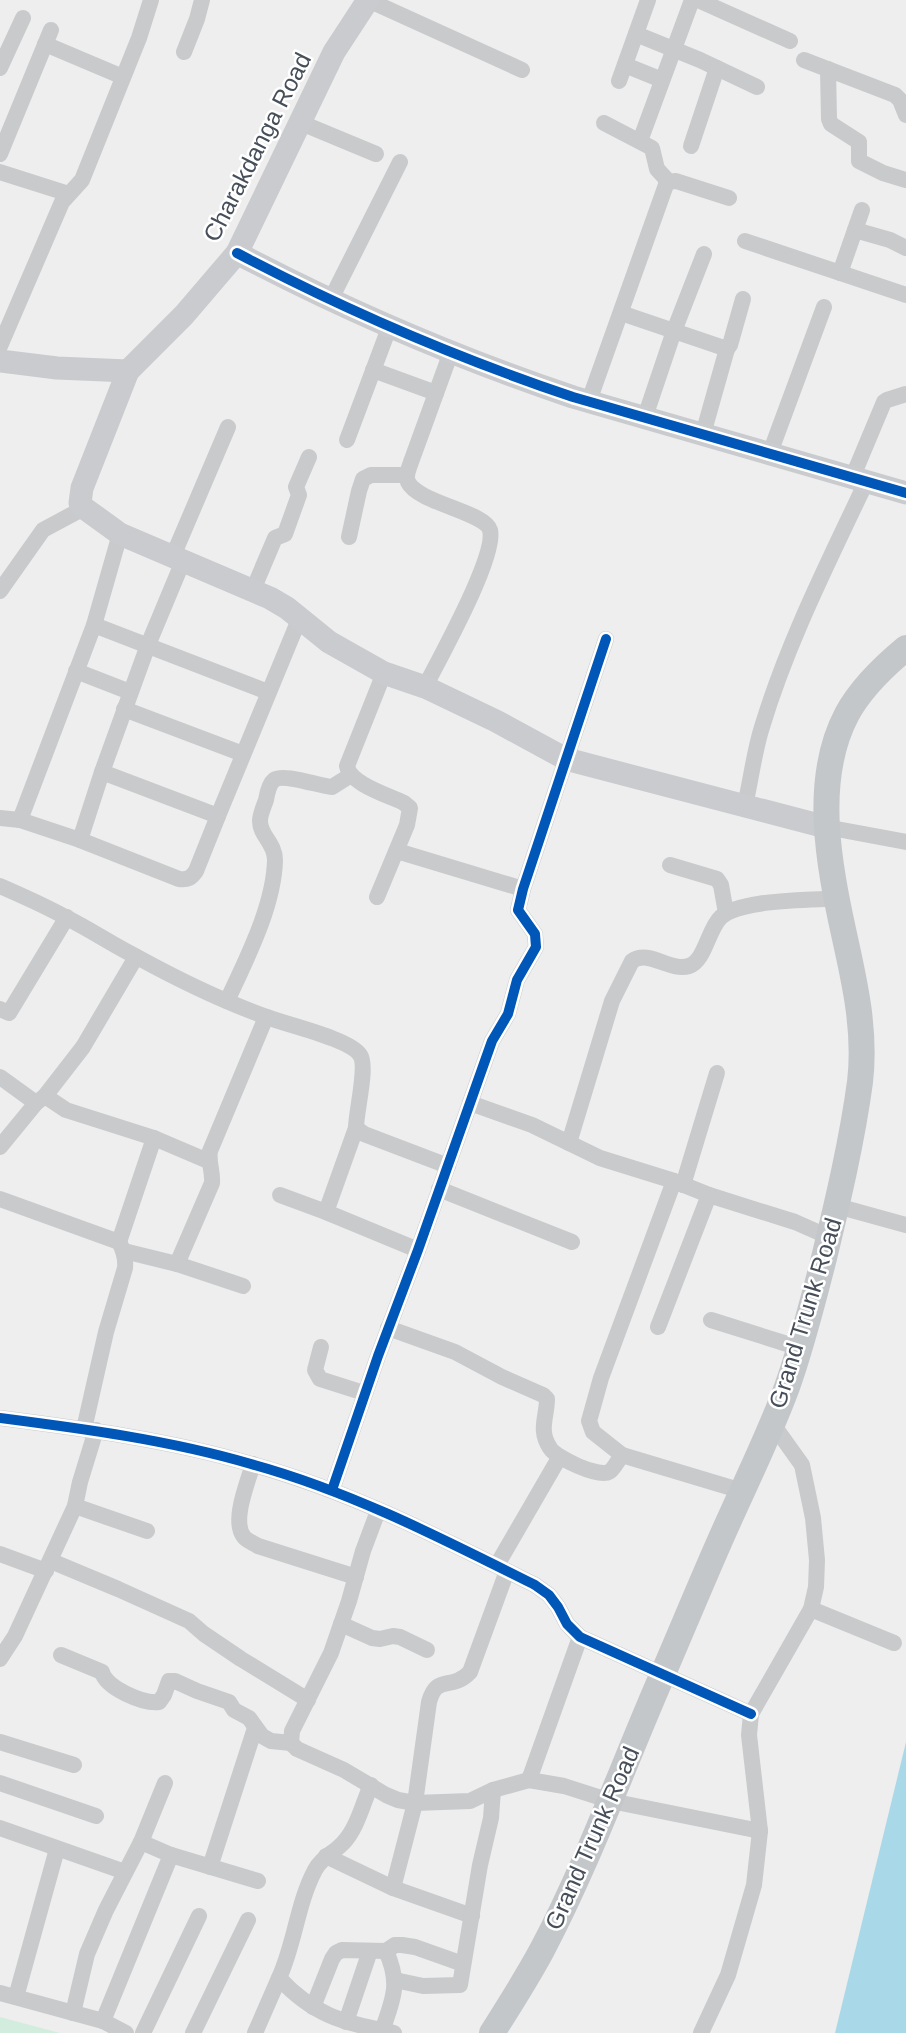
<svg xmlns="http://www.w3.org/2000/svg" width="906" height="2033" viewBox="0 0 906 2033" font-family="Arial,sans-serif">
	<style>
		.green { fill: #d2edde }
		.water { fill: #a9d9e9 }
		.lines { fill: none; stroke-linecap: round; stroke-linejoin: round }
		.street { stroke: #c8cacc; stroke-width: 16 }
		.secondary { stroke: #c9cbce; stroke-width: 23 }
		.primary { stroke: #c4c7ca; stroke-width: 26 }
		.cycleway-casing { stroke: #fff; stroke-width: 15 }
		.cycleway { stroke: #0057b8; stroke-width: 10 }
		.labels { text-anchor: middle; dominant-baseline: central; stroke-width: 5; stroke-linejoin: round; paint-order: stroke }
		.street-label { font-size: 24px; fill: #464f59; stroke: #fff }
	</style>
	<rect width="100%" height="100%" fill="#eee"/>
	<polygon class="green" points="0,2017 60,2033 0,2033"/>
	<polygon class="water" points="906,1742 906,2033 835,2033"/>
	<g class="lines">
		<g class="street">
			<polyline points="368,0 522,70"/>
			<polyline points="698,0 790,41"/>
			<polyline points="636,34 700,60 757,87"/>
			<polyline points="45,44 123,77"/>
			<polyline points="184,52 197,19 202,0"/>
			<polyline points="804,60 895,95 900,100 906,115"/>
			<polyline points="625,65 662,80"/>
			<polyline points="0,68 23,18"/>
			<polyline points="828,69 829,119 831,124 859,142 859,161 883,173 906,180"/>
			<polyline points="619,81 648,0"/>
			<polyline points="299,122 376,154"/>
			<polyline points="604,123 652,148 657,169 668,181"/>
			<polyline points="640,141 692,0"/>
			<polyline points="691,146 717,68"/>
			<polyline points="0,154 51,30"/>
			<polyline points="0,172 69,194"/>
			<polyline points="855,230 890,240 906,248"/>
			<polyline points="745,241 906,295"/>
			<polyline points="840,273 862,210"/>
			<polyline points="331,299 400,162"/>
			<polyline points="621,313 727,349 730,345 743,299"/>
			<polyline points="0,346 62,202 82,180 139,38 151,0"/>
			<polyline points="373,370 436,393"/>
			<polyline points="589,401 667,182 676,181 729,198"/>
			<polyline points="645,417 674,331 704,254"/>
			<polyline points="703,434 727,349"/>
			<polyline points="347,440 389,328"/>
			<polyline points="770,453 824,307"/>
			<polyline points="853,476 884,402 887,400 906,394"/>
			<polyline points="349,537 359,491 363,479 371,475 407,475"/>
			<polyline points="173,556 228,427"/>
			<polyline points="253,590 275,538 285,534 299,495 296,487 309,457"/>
			<polyline points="0,591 43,530 84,508"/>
			<polyline points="94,625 268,692"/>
			<polyline points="76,671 130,692"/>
			<path d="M425,687C439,659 497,556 490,530C485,512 418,503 408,482C405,476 409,468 411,462L451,352"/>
			<polyline points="124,709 243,754"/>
			<polyline points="102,772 148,645 183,561"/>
			<path d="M745,805C751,780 754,752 762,727C788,641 829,561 867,480"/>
			<polyline points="0,818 20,820 80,840 102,772 218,816 300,617"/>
			<polyline points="20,820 94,625 120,534"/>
			<polyline points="826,827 906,842"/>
			<path d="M80,840L179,879C188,880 191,878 196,871L218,816"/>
			<polyline points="397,851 523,889"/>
			<polyline points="670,865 717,879 721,885 726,913"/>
			<path d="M0,886C23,896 46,906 67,918C91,930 113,945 137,957C179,980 222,1001 267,1017C287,1025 350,1039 360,1055C368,1066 356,1111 356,1128L364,1134L448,1166"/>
			<path d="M377,897L407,825L410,808L404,803C388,795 350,784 347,766L384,673"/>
			<path d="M227,1001C246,960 274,906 275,860C275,843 260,836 260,821C260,814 264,806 266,800C267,794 269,784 274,780C283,773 319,786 332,787L351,775"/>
			<polyline points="0,1009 9,1013 67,917"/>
			<polyline points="0,1077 36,1103"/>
			<polyline points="45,1096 66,1110 154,1138 208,1161"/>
			<polyline points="470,1103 532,1125 600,1158 674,1181 709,1195 795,1222 829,1237"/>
			<path d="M569,1143L612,1001L632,961C649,949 670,972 689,966C705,961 708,929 721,917C741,899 808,901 837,898"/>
			<polyline points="0,1147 36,1103 45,1096 83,1047 136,957"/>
			<polyline points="683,1185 717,1073"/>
			<polyline points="439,1189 572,1242"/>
			<polyline points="280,1195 326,1212 418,1250"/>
			<path d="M0,1199L119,1242C124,1251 126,1258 125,1268L106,1332L84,1429"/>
			<polyline points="837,1206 906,1225"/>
			<polyline points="326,1212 356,1128"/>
			<polyline points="119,1242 154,1138"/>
			<polyline points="124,1251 177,1264 243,1286"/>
			<path d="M177,1264L212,1183C213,1171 208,1162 210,1151L266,1017"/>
			<polyline points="711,1320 800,1348"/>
			<polyline points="658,1327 709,1195"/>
			<path d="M388,1328L455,1352L502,1377L543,1395L547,1399C547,1417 538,1430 550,1448C556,1458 599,1478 609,1472C614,1469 618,1460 622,1455L742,1491"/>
			<polyline points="321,1347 315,1370 320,1379 364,1393"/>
			<path d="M0,1418C85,1429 169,1440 251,1464C350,1491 443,1539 535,1585L549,1595L558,1607L567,1624L580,1637L751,1714"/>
			<polyline points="622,1455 593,1432 589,1421 601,1378 674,1181"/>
			<path d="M253,1464C248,1482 231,1521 244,1537C247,1541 254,1543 258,1546L356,1577"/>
			<polyline points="332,1490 378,1356 418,1250 481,1072 492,1041 508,1014 517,980 536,947 535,934 518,910 523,889 606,639"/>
			<polyline points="75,1506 147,1531"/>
			<polyline points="378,1511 363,1551 349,1601 331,1653 292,1731 291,1743 297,1749 344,1770 386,1795 398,1800 415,1803 470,1801 493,1790 529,1780 564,1786 611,1801 760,1831"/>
			<polyline points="0,1554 46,1571"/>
			<polyline points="51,1561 118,1589 189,1621 204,1634 241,1659 308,1700"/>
			<polyline points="497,1565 559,1458"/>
			<polyline points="811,1609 894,1643"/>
			<polyline points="341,1624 372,1638 380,1639 393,1636 400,1637 427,1650"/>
			<path d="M61,1655L102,1672C106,1688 143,1704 159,1702L164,1695L169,1681H175L197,1691L229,1702L234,1710L249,1718L262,1736L271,1741L291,1743"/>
			<polyline points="0,1659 15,1636 75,1506 80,1482 96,1430"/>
			<polyline points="0,1742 74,1765"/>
			<polyline points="529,1780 580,1637"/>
			<polyline points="0,1783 96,1816"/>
			<path d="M371,1785C363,1803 357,1829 343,1843C334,1853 321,1858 315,1870C297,1904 295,1943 279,1978C315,2017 344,2022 394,2033"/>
			<polyline points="0,1828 125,1872"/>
			<polyline points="141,1842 171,1855 258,1881"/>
			<polyline points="326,1856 393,1888 472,1916"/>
			<polyline points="210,1867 255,1728"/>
			<path d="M393,1888L415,1803L429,1702C437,1673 451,1692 470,1672L507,1571"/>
			<polyline points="395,1980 423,1986 460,1985 480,1865 491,1818 493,1790"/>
			<polyline points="0,1993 103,2021 126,2033"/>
			<polyline points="16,1997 57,1849"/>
			<polyline points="313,2007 332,1959 336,1953 342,1950 386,1951 395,1945 402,1945 415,1947 463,1964"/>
			<polyline points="73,2013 87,1954 106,1910 141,1842 165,1783"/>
			<polyline points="103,2021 171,1855"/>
			<polyline points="346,2022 370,1951"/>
			<path d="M382,2031C393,1999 401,1984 386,1951"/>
			<polyline points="143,2033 199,1916"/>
			<polyline points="193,2033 248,1920"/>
			<polyline points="255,2033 279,1978"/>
			<polyline points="701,2033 728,1975 754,1885 760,1831 749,1735 751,1714 811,1609 816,1587 817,1560 813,1518 802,1465 772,1423"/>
		</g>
		<g class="secondary">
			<polyline points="368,0 334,52 237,253 184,315 128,371 82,488 80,503 84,508 120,534 270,598 287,608 329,642 384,673 425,687 496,721 566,759 826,827"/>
			<path d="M237,253C345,310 457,358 573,397L906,493"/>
			<polyline points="0,361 57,368 128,371"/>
		</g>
		<path class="primary" d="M492,2033C509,2006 527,1978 542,1950C590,1859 624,1762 665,1669C683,1627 700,1586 718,1545C741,1492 767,1441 787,1387C802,1345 813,1301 824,1258C838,1200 852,1141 860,1082C866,1032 855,983 844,934C829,865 812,780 847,714C861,688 883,667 906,648"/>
		<g class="cycleway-casing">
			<g id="cycleway">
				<path d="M237,253C345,310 457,358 573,397L906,493"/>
				<path d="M0,1418C85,1429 169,1440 251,1464C350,1491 443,1539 535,1585L549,1595L558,1607L567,1624L580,1637L751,1714"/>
				<polyline points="332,1490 378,1356 418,1250 481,1072 492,1041 508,1014 517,980 536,947 535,934 518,910 523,889 606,639"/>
			</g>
		</g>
		<use href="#cycleway" class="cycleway"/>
	</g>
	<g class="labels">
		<g class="street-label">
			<text transform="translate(257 147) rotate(-63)">Charakdanga Road</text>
			<text transform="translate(805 1313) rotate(-73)">Grand Trunk Road</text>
			<text transform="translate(592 1838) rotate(-66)">Grand Trunk Road</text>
		</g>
	</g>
</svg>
